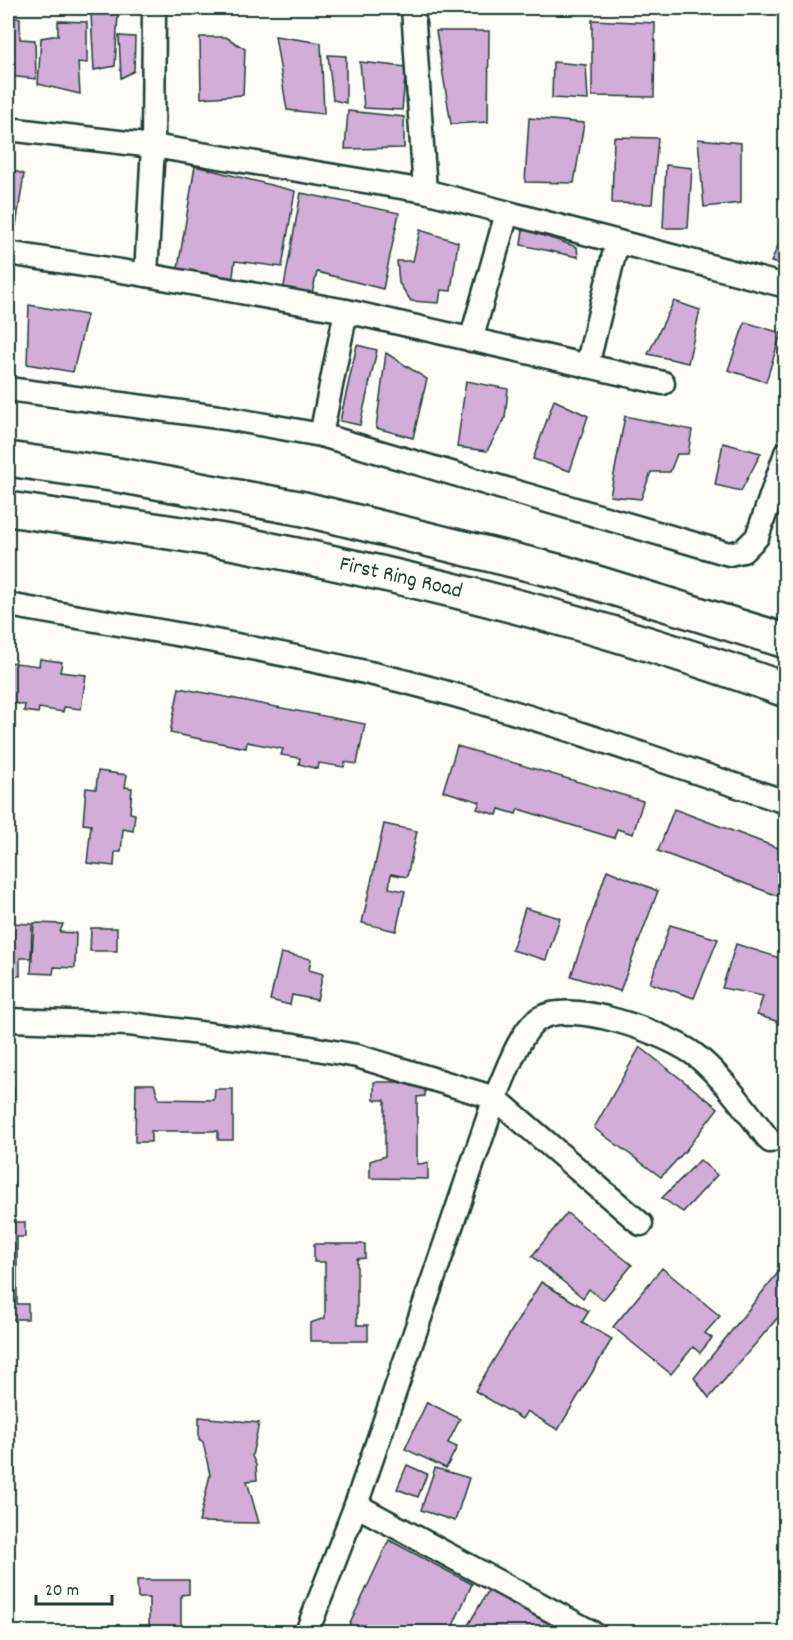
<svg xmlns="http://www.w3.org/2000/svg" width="793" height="1640" viewBox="0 0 793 1640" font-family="Dekko,sans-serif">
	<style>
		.building { fill: #d1add7; stroke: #1f3d34; stroke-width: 1.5 }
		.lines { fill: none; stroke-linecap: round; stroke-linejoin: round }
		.street-casing { stroke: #1f3d34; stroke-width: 27 }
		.primary-casing { stroke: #1f3d34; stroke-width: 38 }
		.street { stroke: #fdfcf7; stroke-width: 22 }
		.primary { stroke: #fdfcf7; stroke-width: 33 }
		.labels { text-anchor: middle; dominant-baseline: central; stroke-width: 4.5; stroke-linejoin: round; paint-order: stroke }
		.street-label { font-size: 22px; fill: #1f3d34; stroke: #fdfcf7 }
	</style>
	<rect width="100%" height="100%" fill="#fdfcf7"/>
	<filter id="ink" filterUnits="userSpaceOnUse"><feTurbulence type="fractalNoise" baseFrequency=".0167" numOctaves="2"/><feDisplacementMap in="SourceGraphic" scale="12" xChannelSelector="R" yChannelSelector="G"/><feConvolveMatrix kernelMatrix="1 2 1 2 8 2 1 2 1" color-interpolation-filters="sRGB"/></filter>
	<g filter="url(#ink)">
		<g class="building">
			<polygon points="91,14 118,14 115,66 94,70"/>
			<polygon points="8,17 20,18 20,39 35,40 36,79 8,76"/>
			<polygon points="592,20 655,23 654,97 592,96"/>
			<polygon points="58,21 87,22 87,63 78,62 80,94 38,84 41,38 58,35"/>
			<polygon points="436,31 489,31 488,122 451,124"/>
			<polygon points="119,36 135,37 134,71 121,78"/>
			<polygon points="275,36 321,43 324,114 287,110"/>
			<polygon points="200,37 226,37 245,49 243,95 201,98"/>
			<polygon points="328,55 346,56 346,103 333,100"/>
			<polygon points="360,62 406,67 402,110 364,108"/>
			<polygon points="553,62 586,65 588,100 552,98"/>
			<polygon points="348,111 404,117 404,148 345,149"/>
			<polygon points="529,118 584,123 574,183 525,182"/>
			<polygon points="781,134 786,134 786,207 780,207"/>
			<polygon points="614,137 658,138 652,204 612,203"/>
			<polygon points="698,139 741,143 741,203 704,207"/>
			<polygon points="666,165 692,168 688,228 663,228"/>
			<polygon points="195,166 295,191 282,267 235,261 232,283 177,274"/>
			<polygon points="8,169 24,174 16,226 8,226"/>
			<polygon points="301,193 399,213 383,289 317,272 310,302 282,297"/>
			<polygon points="786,227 786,266 771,262"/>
			<polygon points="523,229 577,247 578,257 521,245"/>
			<polygon points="420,230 458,242 451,291 441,290 439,303 411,301 399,283 397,261 413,261"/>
			<polygon points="8,300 14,302 8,346"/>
			<polygon points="674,301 700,310 688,363 648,354"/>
			<polygon points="29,305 87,315 73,372 27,364"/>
			<polygon points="745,322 781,333 766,382 728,370"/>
			<polygon points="357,345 377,350 360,425 340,421"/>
			<polygon points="386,353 427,379 413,438 376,428"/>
			<polygon points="466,381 508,389 505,418 487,451 457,447"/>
			<polygon points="554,400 588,416 570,471 533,459"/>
			<polygon points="625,416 692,430 688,454 677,454 670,472 651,472 641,499 610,496"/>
			<polygon points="723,443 761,453 741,491 715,485"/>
			<polygon points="40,659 62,662 60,672 86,675 81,709 64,707 63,712 39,708 38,713 24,711 25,705 8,702 8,662 39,666"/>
			<polygon points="179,688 365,724 357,764 345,762 344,767 319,763 318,769 299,764 300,758 281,755 283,749 247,742 246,748 170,733"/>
			<polygon points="457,746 643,801 633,834 617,829 614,838 518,809 516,814 499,809 497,815 477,809 480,802 443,791"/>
			<polygon points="98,771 127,775 125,787 132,788 130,813 135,814 133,831 123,829 121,852 115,852 114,866 87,863 91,825 83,824 86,788 96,789"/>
			<polygon points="674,809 786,851 786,899 658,851"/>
			<polygon points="384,824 417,831 407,877 391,874 389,888 405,891 396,931 362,923"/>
			<polygon points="607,870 658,891 620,991 571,976"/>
			<polygon points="525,908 560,918 546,960 512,950"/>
			<polygon points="8,923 32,924 31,958 20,958 20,976 8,975"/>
			<polygon points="34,923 63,924 60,932 76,933 75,968 54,967 53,974 31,973"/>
			<polygon points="670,925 718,939 694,998 650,983"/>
			<polygon points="91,928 117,928 117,951 90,951"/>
			<polygon points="736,944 786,960 786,1008 779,1022 757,1015 763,996 722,988"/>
			<polygon points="281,953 311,959 309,970 323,974 317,1000 292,995 290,1005 270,1000"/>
			<polygon points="640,1047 718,1108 686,1150 661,1177 594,1128"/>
			<polygon points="374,1082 425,1082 425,1096 417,1097 417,1164 428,1163 428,1179 370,1178 370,1161 385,1156 385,1100 374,1100"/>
			<polygon points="136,1084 154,1084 159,1099 214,1100 215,1089 233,1089 233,1140 218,1140 218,1131 151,1131 151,1142 135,1142"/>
			<rect x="8" y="1088" width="6" height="51"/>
			<polygon points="700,1160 717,1175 683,1212 662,1198"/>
			<polygon points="567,1213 632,1265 603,1300 589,1289 583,1298 532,1256"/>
			<polygon points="8,1222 25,1222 25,1237 17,1237 17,1304 28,1304 28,1319 8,1319"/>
			<polygon points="314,1244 365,1244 365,1258 357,1259 357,1325 368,1325 368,1341 310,1341 310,1323 325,1318 325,1262 314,1262"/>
			<polygon points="784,1265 786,1308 709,1398 694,1378"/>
			<polygon points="662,1268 720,1316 705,1333 712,1338 700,1353 693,1347 671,1374 613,1327"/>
			<polygon points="541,1282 589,1311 582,1322 612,1339 558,1430 527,1411 522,1419 475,1391"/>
			<polygon points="427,1402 460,1419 448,1443 457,1447 446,1468 405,1449"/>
			<polygon points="199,1417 259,1423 252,1456 256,1465 257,1480 247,1481 259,1523 199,1522 210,1475 203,1442 199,1439"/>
			<polygon points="407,1465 427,1474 418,1497 397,1489"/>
			<polygon points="435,1468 469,1478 455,1521 421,1510"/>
			<polygon points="389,1540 472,1584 450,1632 346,1632"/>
			<polygon points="137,1580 189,1580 189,1594 181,1595 181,1632 149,1632 149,1598 138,1598"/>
			<polygon points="491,1586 575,1632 464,1632"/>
		</g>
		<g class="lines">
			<g class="street-casing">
				<g id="street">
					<polyline points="413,8 425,191"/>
					<polyline points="8,129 153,146 425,191 786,286"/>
					<polyline points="8,253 146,275 153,146 154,8"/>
					<polyline points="146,275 346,311 663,383"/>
					<polyline points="471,340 507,213"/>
					<polyline points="587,366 617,242"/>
					<polyline points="8,389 226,418 321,435 729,554 743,551 757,537 786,453"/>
					<polyline points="321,435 346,311"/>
					<path d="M8,605C131,626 255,646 378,675C516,708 651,758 786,802"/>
					<polyline points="8,1020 129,1024 294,1045 357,1056 495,1098 641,1224"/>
					<polyline points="356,1505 591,1632"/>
					<path d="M307,1632L356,1505L495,1098C504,1078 519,1034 536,1021C567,996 671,1034 699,1058C726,1081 748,1113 770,1141"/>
				</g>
			</g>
			<g class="primary-casing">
				<g id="primary">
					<polyline points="8,459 118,475 304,509 561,572 786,641"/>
					<path id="s1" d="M8,509C87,521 167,530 246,545C428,580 611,627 786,690"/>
				</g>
			</g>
			<use href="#street" class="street"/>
			<use href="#primary" class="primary"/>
		</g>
	</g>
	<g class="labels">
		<g class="street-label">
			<text stroke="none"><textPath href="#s1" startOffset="399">First Ring Road</textPath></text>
		</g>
	</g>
	<rect width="793" height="1640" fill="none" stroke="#fdfcf7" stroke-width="30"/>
	<rect x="15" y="15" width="763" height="1610" fill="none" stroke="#1f3d34" stroke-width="2" filter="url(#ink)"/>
	<path d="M36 1595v9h76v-9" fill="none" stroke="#1f3d34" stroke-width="3"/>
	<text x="45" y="1595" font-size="18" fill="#1f3d34" stroke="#fdfcf7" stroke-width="4.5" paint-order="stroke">20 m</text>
</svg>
